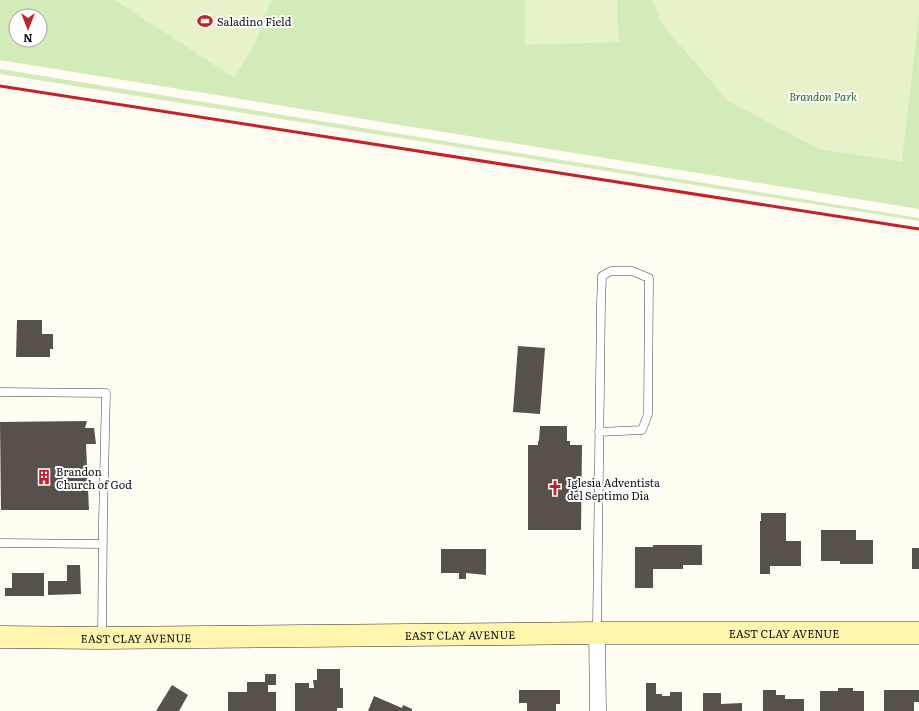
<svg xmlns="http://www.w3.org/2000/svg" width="919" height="711" viewBox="0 0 919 711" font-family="Literata,serif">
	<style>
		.green { fill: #d3ebb8; fill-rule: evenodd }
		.pitch { fill: #e5f2ca }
		.building { fill: #58504b }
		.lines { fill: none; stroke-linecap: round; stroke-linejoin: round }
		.lane-casing { stroke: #424242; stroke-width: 9 }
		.street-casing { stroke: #424242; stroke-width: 17 }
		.secondary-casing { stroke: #313131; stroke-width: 23 }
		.lane { stroke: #fff; stroke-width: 8 }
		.street { stroke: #fff; stroke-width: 16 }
		.secondary { stroke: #fff5ac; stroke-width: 22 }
		.rail { stroke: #c5212a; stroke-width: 3 }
		.labels { text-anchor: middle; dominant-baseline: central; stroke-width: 4; stroke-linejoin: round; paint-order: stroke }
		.poi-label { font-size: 11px; fill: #0f0f0f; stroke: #fff; text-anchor: start }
		.park-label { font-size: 11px; font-style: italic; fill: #2d6a1c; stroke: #fff }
		.street-label { font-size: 11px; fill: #0f0f0f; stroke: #fff }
	</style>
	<rect width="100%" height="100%" fill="#fffcf1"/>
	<g class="green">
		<path d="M0,0H919V209L0,60ZM16,16H40V40H16Z"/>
		<polygon points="0,69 919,218 919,221 0,74"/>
	</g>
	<g class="pitch">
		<polygon points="115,0 271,0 256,42 234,78"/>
		<polygon points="525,0 617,0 619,42 525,45"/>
		<polygon points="653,0 919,0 919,14 902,162 819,149 728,101 661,23"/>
	</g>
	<g class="building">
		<polygon points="17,320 42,320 42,334 53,334 53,349 50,349 50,357 16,357"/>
		<polygon points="518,346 545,348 540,414 513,412"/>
		<polygon points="87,421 85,428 94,428 96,444 86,444 89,510 1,510 0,422"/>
		<polygon points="540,426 567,426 567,441 570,441 570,445 582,445 581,530 528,530 528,445 538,445 538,441 539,441"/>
		<polygon points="761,513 786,513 786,541 801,541 801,566 770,566 770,574 760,574 760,521 761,521"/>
		<polygon points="821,530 856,530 856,540 873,540 873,564 840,564 840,561 821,561"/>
		<polygon points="653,545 702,545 702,565 683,565 683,569 653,569 653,588 635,588 635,547 653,547"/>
		<rect x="912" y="548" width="7" height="21"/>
		<polygon points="441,549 486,549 486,575 466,573 466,579 459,579 459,573 441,573"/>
		<polygon points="67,565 80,565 81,594 48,595 48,581 67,581"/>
		<polygon points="12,573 44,573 44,596 5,596 5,588 12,588"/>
		<polygon points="317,669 340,669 340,688 343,688 343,708 337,708 337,711 295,711 295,683 309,683 309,688 314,688 313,680 317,680"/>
		<polygon points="265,674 276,674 276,685 268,685 268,692 276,692 276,711 228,711 228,692 247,692 247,682 265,682"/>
		<polygon points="646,683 656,683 656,694 662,694 662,696 670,696 670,692 682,692 682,711 646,711"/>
		<polygon points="172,685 188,695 179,711 156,711"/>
		<polygon points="838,688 853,688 853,691 864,691 864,711 820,711 820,691 838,691"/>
		<polygon points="519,690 560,690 560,704 556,704 556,711 527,711 527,703 519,703"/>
		<polygon points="763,690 776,690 776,695 785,695 785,699 804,699 804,711 763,711"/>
		<polygon points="884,690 919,690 919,702 914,702 914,711 884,711"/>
		<polygon points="703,693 721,693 721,704 742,703 742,711 703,711"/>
		<polygon points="374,696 402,708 403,705 412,709 412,711 368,711"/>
	</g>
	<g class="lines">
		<g class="lane-casing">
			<g id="lane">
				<polyline points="0,392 106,393 103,521 102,637"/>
				<polyline points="0,543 102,544"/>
				<polyline points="597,632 597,625 601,303 602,276 611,271 632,271 649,278 648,414 642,430 599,432"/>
			</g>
		</g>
		<g class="street-casing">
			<polyline id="street" points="597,633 598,711"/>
		</g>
		<g class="secondary-casing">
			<g id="secondary">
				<path id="s1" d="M0,637L102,638L597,633H919"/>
			</g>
		</g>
		<use href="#lane" class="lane"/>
		<use href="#street" class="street"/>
		<use href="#secondary" class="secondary"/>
		<polyline class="rail" points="0,86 919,229"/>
	</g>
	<defs>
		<g id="stadium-bare" transform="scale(1.2)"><path d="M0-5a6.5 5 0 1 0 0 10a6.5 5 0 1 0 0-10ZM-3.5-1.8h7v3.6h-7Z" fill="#c5212a" stroke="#fff" stroke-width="2.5" paint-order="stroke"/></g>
		<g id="building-bare" transform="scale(1.2)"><path d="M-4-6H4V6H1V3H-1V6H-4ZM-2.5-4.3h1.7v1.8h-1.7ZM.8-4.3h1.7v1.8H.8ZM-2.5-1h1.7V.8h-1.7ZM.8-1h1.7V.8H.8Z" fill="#c5212a" stroke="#fff" stroke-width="2.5" paint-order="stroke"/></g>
		<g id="church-bare" transform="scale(1.2)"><path d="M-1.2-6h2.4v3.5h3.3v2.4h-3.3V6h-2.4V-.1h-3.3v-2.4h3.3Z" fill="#c5212a" stroke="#fff" stroke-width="2.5" paint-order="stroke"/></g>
	</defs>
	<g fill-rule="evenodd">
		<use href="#stadium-bare" x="205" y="21"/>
		<use href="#building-bare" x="44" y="477"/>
		<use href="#church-bare" x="555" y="488"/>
	</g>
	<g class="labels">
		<g class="poi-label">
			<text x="217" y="21">Saladino Field</text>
			<text x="56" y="471">Brandon<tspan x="56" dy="13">Church of God</tspan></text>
			<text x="567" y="482">Iglesia Adventista<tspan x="567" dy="13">del Septimo Dia</tspan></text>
		</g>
		<g class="park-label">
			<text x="823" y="96">Brandon Park</text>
		</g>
		<g class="street-label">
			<text stroke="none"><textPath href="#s1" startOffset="784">EAST CLAY AVENUE</textPath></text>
			<text stroke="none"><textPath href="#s1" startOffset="460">EAST CLAY AVENUE</textPath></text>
			<text stroke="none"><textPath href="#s1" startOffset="136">EAST CLAY AVENUE</textPath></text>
		</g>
	</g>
	<g transform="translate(28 28) rotate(180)"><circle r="19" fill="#ffffff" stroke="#9f9f9f"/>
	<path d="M0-3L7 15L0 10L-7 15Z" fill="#c5212a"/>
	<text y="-6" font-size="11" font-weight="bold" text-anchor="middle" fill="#0f0f0f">N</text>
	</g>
</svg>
